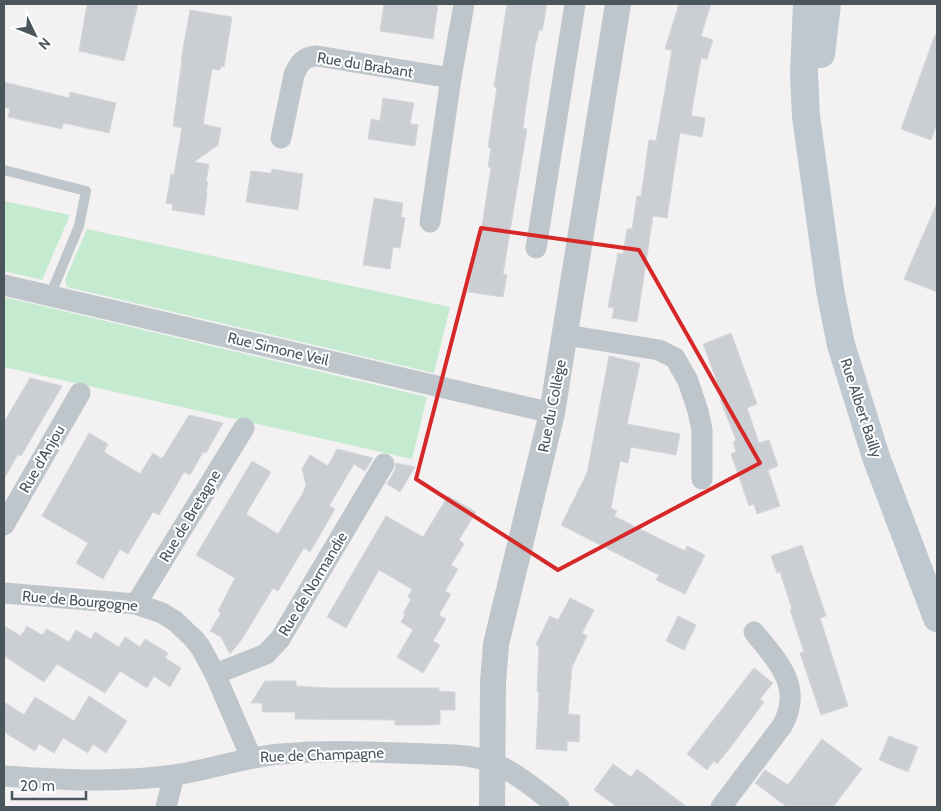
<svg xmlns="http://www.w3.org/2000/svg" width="941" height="811" viewBox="0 0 941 811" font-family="Cabin,sans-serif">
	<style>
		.green { fill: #c4ebd0 }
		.building { fill: #cbced2; stroke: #d5d7db }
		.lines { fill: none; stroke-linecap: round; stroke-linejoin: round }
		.service { stroke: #bec6cc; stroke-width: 10 }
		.minor { stroke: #bec6cc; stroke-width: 21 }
		.tertiary { stroke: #bec6cc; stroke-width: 26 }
		.secondary { stroke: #bec8d0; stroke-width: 28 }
		.marked { fill: none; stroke: #d62828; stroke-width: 4; stroke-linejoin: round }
		.labels { text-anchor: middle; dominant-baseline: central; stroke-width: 4; stroke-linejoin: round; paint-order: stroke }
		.street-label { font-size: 15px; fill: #4a555c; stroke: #fff }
	</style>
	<rect width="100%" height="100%" fill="#f3f1f1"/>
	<g class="green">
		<polygon points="4,201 70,215 42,280 4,271"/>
		<polygon points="87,229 450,307 434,373 67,287 65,280"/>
		<polygon points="4,297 427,397 412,459 4,367"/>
	</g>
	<g class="building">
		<polygon points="87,4 138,4 124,61 79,51"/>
		<polygon points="384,4 438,4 433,39 380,31"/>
		<polygon points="507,4 547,4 542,31 539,30 537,41 536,41 530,78 523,128 527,129 503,274 507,275 503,297 468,292 476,246 479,246 491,167 488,167 491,148 488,147 497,87 494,87"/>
		<polygon points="679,4 711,4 701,36 713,40 707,59 701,58 691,116 705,118 702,137 680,133 667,218 653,216 637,322 612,318 614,308 608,307 618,253 623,254 627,229 632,229 637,196 641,196 649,140 656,141 672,50 665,49"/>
		<polygon points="190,10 232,17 224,67 221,66 220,70 212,69 203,124 221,128 218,145 194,162 209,164 206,182 208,182 206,192 207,193 204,215 172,210 173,204 166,203 171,174 174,175 182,128 173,126 182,60 181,60"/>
		<polygon points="935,35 937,36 937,124 931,140 901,129"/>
		<polygon points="4,82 69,98 70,92 116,103 109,133 63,123 62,129 8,117 10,109 4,107"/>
		<polygon points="383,98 414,103 410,124 418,125 415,146 368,139 371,119 380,121"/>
		<polygon points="272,169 303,174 298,210 246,202 251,171 271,173"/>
		<polygon points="374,198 403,203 401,217 405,218 400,248 393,247 390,269 363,265"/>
		<polygon points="937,203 937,292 904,279"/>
		<polygon points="731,333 757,404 747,408 759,443 769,440 778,466 768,470 780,506 757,514 754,504 749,506 731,454 736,452 733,442 736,440 720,399 723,398 703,344"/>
		<polygon points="609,356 640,363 627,424 680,434 676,455 631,447 628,463 620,461 611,508 617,511 614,516 662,540 685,551 687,546 705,555 685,594 656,580 659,575 561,525 587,473"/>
		<polygon points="30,378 62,386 21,456 18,454 4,479 4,422"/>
		<polygon points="189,415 223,423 206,453 203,452 190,475 184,472 159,515 153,512 128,554 120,549 103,579 76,563 88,543 42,516 89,433 108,444 104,452 140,474 153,453 162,459"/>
		<polygon points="337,449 373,458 365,471 354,464 329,506 335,509 310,552 304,548 278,591 273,588 242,639 230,654 221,637 210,631 221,613 218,611 235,578 196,555 252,461 271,472 246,514 278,534 304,491 306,485 302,469 310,455 328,466"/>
		<polygon points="396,463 415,467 400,492 387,484 395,470"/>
		<polygon points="448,496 476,512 459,540 464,544 451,565 458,569 445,591 451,594 439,615 446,619 433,641 440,645 423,673 397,657 413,630 401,622 405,615 403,614 411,599 408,597 412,589 379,570 346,628 327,617 386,516 423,537"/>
		<polygon points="802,545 826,616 820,618 848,706 821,715 800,653 804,652 790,610 792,609 780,572 777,573 771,556"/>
		<polygon points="570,598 594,610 582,633 587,636 572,667 568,714 580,715 579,742 567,741 567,751 536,749 539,692 537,692 539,647 536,644 550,616 558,620"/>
		<polygon points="678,616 696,625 684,650 666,641"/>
		<polygon points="4,626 21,636 27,626 42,635 47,629 69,642 76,630 91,639 95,632 119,647 125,637 140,647 145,639 168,653 165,658 181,668 170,687 154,676 147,688 120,671 105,693 57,664 44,682 4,656"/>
		<polygon points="754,668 773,683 760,699 764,702 733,744 717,764 714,761 707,770 687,754"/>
		<polygon points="265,681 296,681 296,686 329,688 439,688 439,691 455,692 455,710 440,710 440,724 428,725 395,725 395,720 295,719 295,712 262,712 262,703 251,703"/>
		<polygon points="89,696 127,721 106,753 93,744 88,753 63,738 54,753 39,744 35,751 4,732 4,702 24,715 35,697 74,721"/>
		<polygon points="889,736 918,747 908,772 879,760"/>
		<polygon points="822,739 862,769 833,807 787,807 755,783 765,770 788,785"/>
		<polygon points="613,764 631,777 637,769 687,807 617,807 594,790"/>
	</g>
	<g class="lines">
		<polyline class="service" points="4,170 86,191 79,226 50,296"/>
		<g class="minor">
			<path d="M281,138L294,75C299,63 303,57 317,56L451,78L464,4"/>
			<polyline points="430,222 451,78"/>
			<polyline points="536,248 575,4"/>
			<polyline points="4,285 552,413"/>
			<polyline points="566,335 659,350 675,358 688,381 698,411 702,430 702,479"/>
			<polyline points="4,525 80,393"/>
			<polyline points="4,593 136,604 162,613 175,621 194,639 201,648 215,674 251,757"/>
			<polyline points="136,604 244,428"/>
			<polyline points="215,674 266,654 280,639 384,464"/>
			<path d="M4,776C60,780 118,783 174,775C210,770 244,757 281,754C339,749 397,753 455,755C501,757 524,781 559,807"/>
			<polyline points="166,807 174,775"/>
			<path d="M721,807L782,726C804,687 778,662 754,632"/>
		</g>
		<polyline class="tertiary" points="492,807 493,682 496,644 552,413 618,4"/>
		<g class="secondary">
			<polyline points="807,4 804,74 806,116 830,290 841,345 876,457 937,618"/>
			<polyline points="821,54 827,4"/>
		</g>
	</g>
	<path class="marked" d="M481,228L639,250L760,463L558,570L416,479Z"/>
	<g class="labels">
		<g class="street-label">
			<text transform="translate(365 65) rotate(9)">Rue du Brabant</text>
			<text transform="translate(278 349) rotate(13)">Rue Simone Veil</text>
			<text transform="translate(552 406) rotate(-79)">Rue du Collège</text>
			<text transform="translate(861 408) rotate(72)">Rue Albert Bailly</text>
			<text transform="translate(42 459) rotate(-60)">Rue d'Anjou</text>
			<text transform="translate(190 516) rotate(-59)">Rue de Bretagne</text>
			<text transform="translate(313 584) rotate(-59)">Rue de Normandie</text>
			<text transform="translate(80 601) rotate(5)">Rue de Bourgogne</text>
			<text transform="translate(322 755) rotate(-2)">Rue de Champagne</text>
		</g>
	</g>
	<rect width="941" height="811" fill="none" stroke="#4a555c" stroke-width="10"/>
	<g transform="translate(35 35) rotate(133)" stroke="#ffffff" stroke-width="4" paint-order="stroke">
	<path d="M0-4L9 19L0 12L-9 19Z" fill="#4a555c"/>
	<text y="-8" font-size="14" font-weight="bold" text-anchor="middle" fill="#4a555c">N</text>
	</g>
	<path d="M12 791v8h74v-8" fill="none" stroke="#4a555c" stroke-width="2.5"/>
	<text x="20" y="791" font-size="15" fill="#4a555c" stroke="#ffffff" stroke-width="4" paint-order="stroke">20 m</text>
</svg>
